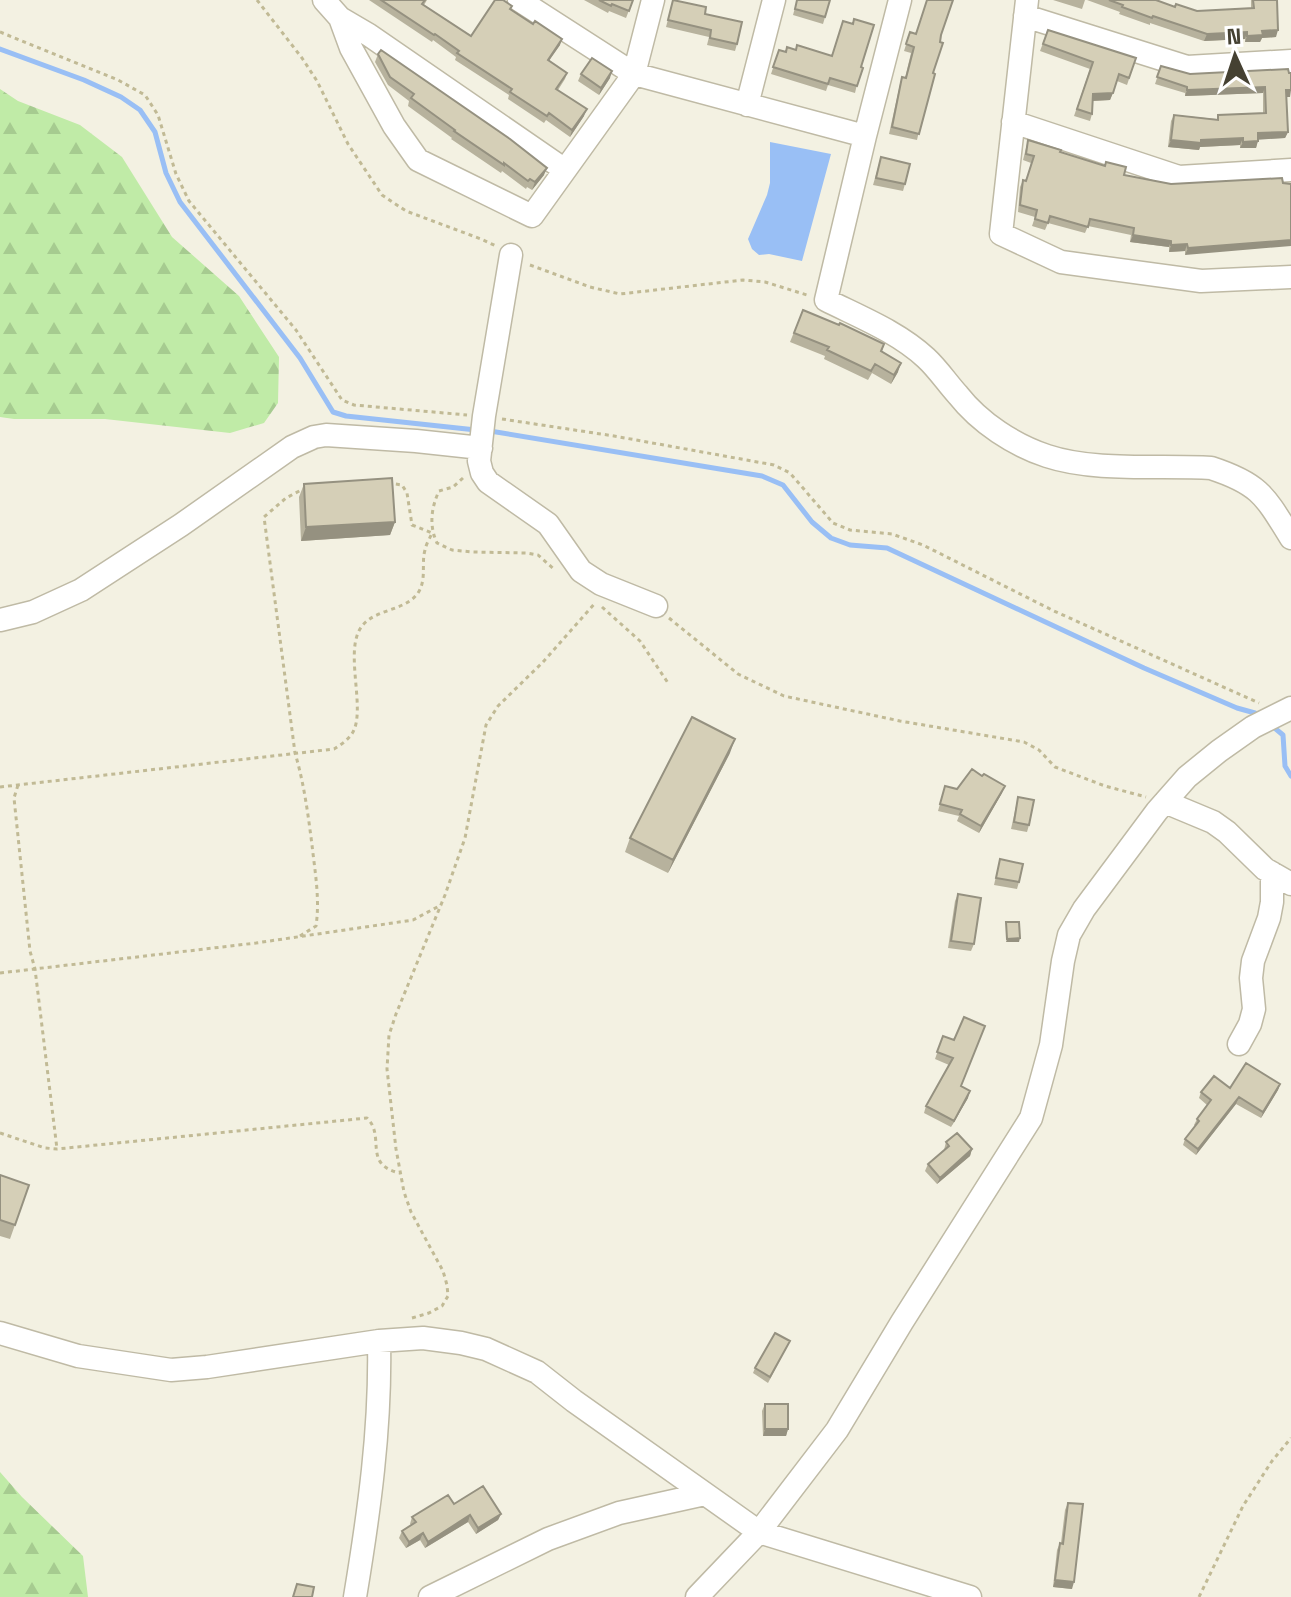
<svg xmlns="http://www.w3.org/2000/svg" width="1291" height="1597" font-family="'Space Grotesk',sans-serif">
<style>
.forest{fill:url(#forest-firs)}
.water{fill:#99bff5}
.lines{fill:none;stroke-linecap:round;stroke-linejoin:round}
.stream{stroke:#99bff5;stroke-width:5}
.minor-casing{stroke:#bfbaa5;stroke-width:25}
.path{stroke:#c1ba95;stroke-width:3;stroke-dasharray:4 4;stroke-linecap:butt}
.minor{stroke:#fff;stroke-width:22}
.wall{fill:#b7b29d}
.shaded-wall{fill:#959180}
.building{fill:#d5cfb7;stroke:#959180;stroke-width:2}
</style>
<defs>
<pattern id="forest-firs" width="22" height="20" patternUnits="userSpaceOnUse" patternTransform="scale(2)"><rect width="22" height="20" fill="#c0eba7"/><path d="M5 1l3.5 6h-7zM16 11l3.5 6h-7z" fill="#a6cb90"/></pattern>
</defs>
<rect width="100%" height="100%" fill="#f3f1e2"/>
<path class="forest" d="M0,89L18,101L80,125L122,157L172,237L239,296L279,357L278,403L264,423L230,433L105,419H14L0,417Z
M0,1472L22,1497L83,1556L88,1597H0Z"/>
<path class="water" d="M770,142L831,154L802,261L769,254L759,255L752,249L748,239L767,195L770,183Z"/>
<g class="lines">
<path class="stream" d="M0,49L84,80L121,97L140,110L155,132L166,173L180,202L300,358L333,412L346,416L476,430
M490,431L762,476L783,485L812,522L831,538L850,545L887,548L1144,668L1237,708L1255,713L1260,717
M1271,725L1283,735L1285,766L1291,776"/>
<g class="minor-casing">
<path id="minor" d="M324,0L340,18L369,35L565,170
M519,0L634,74L865,136
M900,0L865,136L826,300C860,317 898,332 926,358C938,369 947,383 958,395C980,423 1014,445 1047,456C1095,472 1160,465 1211,468C1260,484 1265,496 1291,538
M1027,0L1001,234L1061,262L1201,281L1291,277
M1025,16L1187,67L1291,61
M340,18L351,48L394,126L418,160L532,216L634,74L653,0
M747,105L774,0
M1013,122L1179,177L1291,170
M511,255L484,416L479,461L482,473L488,482L548,524L581,571L601,584L656,606
M0,620L33,612L81,590L181,525L292,447L314,437L326,435L416,441L481,448
M1165,802L1213,822L1227,832L1265,869L1291,884
M1239,1044L1250,1024L1254,1009L1251,978L1253,961L1269,918L1272,902V873
M0,1333L78,1356L171,1370L207,1367L379,1341L423,1338L461,1343L486,1349L537,1372L574,1401L759,1532L970,1597
M355,1597C369,1513 381,1427 379,1341
M430,1597L548,1539L619,1513L705,1494
M697,1597L759,1532L837,1430L902,1322L1031,1118L1051,1045L1063,961L1069,935L1084,909L1157,811L1187,777L1219,751L1253,727L1291,708"/>
</g>
<path class="path" d="M257,0L302,58L317,81L348,144L382,195L406,211L481,239L496,246
M0,32L118,80L145,95L158,115L176,174L189,201L296,330L342,400L354,405L467,415
M530,265L590,287L620,294L743,280L765,282L807,295
M502,419L614,436L774,465L790,473L833,523L850,530L892,534L923,545L1054,611L1259,703
M463,478L453,487L439,491C431,508 429,526 437,543L452,550L472,552L527,553L538,555L555,570
M602,607L640,641L668,683
M669,618L738,674L784,696L900,721L1024,742L1039,750L1055,767L1105,786L1146,797
M18,785L14,798L30,951L35,969L57,1149
M0,787L334,749C341,745 349,739 353,732C365,710 347,659 358,633C368,608 404,613 418,593C427,579 421,564 425,550C426,544 430,538 432,533L412,525L407,493L402,485L389,483
M300,936L316,926C320,899 315,872 312,845C308,814 304,783 295,753L264,517L286,498L303,489
M0,973L256,943L413,920L441,905
M0,1133L45,1148L57,1149L367,1118C386,1136 362,1165 400,1173
M412,1318L429,1313L442,1306L448,1296L447,1285L443,1271L411,1212L404,1192L396,1149L387,1069L389,1035L396,1014L445,895L465,838L486,725L498,706L543,662L596,602
M1199,1597L1243,1506L1272,1461L1291,1438"/>
<use href="#minor" class="minor"/>
</g>
<path class="wall" d="M369,0H427L424,5L471,36L512,6L510,9L560,45L549,61L567,73L565,79L558,90L584,116L570,137L546,120L544,123L508,99L509,95L455,60L456,57L433,40L432,42Z
M584,0H633L626,18L609,11L608,13Z
M673,0L737,44L735,51L707,45L709,37L666,27Z
M797,0H830L823,24L793,15Z
M1053,0H1085L1082,9Z
M1087,0H1156L1175,7L1197,11L1251,9V0H1277L1276,37L1262,38L1260,42H1245V39L1204,41L1150,23V25L1119,14L1120,12Z
M1048,30L1136,58L1127,85L1117,81L1110,100L1093,101L1092,114L1090,121L1074,116L1090,69L1040,51Z
M910,32L916,34L941,35L917,140L889,134L900,84L902,77L905,78L911,53L904,51Z
M779,50L861,67L855,93L828,85L826,91L771,74Z
M378,54L544,175L532,190L527,187L526,189L502,171L501,173L451,139L452,138L408,106L409,101L388,85L375,62Z
M1161,66L1190,74L1288,69L1290,97H1286L1288,132L1285,138L1258,139L1256,148H1240V145L1200,147L1199,150L1168,147L1171,121L1174,115L1217,119L1218,115L1263,114V93L1185,96V93L1155,84Z
M581,74L610,78L599,95L578,81Z
M1028,140L1124,175L1171,184L1282,178L1185,255V251L1169,252V247L1130,242L1131,235L1088,226L1085,233L1048,223L1045,230L1032,226L1035,217L1018,212L1020,187L1023,180L1026,181L1031,163L1023,160Z
M881,157L905,184L903,191L873,185Z
M803,310L884,344L882,352L898,372L891,384L872,373L868,380L824,359L825,356L790,342Z
M304,484L395,522L390,535L301,541L299,497Z
M730,753L668,873L625,852L630,838Z
M945,786L957,789L1002,793L979,833L957,821L959,816L938,811Z
M1018,797L1029,825L1027,832L1011,829Z
M1000,859L1019,882L1017,889L994,885Z
M958,894L974,944L971,951L948,948L955,901Z
M943,1036L954,1040L961,1086L968,1098L951,1127L924,1113L926,1106L949,1065L935,1059Z
M1280,1084L1278,1090L1261,1118L1236,1104L1196,1155L1183,1145L1185,1139L1195,1126L1194,1125L1197,1119L1207,1105L1199,1098L1201,1092Z
M946,1142L972,1149L970,1156L937,1184L925,1171L928,1164L944,1150Z
M0,1175L29,1185L10,1239L0,1236Z
M790,1341L768,1383L753,1373L755,1368Z
M765,1404L788,1429L786,1436H763L762,1411Z
M1068,1503L1072,1589L1053,1587L1057,1550L1060,1543H1061L1065,1510Z
M454,1504L501,1514L498,1520L476,1534L468,1522L425,1548L420,1540L406,1548L399,1538L402,1531L411,1525L410,1524L412,1517Z"/>
<path class="shaded-wall" d="M1278,30L1276,37L1262,38L1260,42H1245L1247,36L1262,31Z
M1247,32L1245,39L1204,41L1207,34Z
M562,39L560,45L545,66L548,60Z
M612,71L610,78L599,95L601,88Z
M1265,87L1263,93L1185,96L1187,90Z
M1286,90H1291L1290,97H1284Z
M1113,93L1110,100L1090,101L1093,94Z
M587,109L584,116L570,137L572,130Z
M1288,132L1285,138L1255,140L1258,133Z
M1243,138L1240,145L1200,147L1199,150L1168,147L1171,140Z
M1258,141L1256,148H1240L1243,142Z
M547,168L544,175L532,190L535,182Z
M1133,235L1171,241L1169,247L1130,242Z
M1291,240V246L1185,255L1188,248Z
M1187,244L1185,251L1169,252L1171,245Z
M901,363L898,372L891,384L894,375Z
M395,522L390,535L301,541L306,527Z
M735,739L730,753L668,873L673,860Z
M1005,786L1002,793L979,833L981,826Z
M1020,938L1019,942H1006L1007,939Z
M1280,1084L1278,1090L1261,1118L1263,1112Z
M970,1091L968,1098L951,1127L954,1121Z
M1239,1097L1236,1104L1196,1155L1198,1149Z
M972,1149L970,1156L937,1184L940,1178Z
M765,1429H788L786,1436H763Z
M501,1514L498,1520L476,1534L478,1528Z
M470,1515L468,1522L425,1548L428,1542Z
M423,1533L420,1540L406,1548L409,1542Z
M1055,1580L1074,1582L1072,1589L1053,1587Z"/>
<path class="building" d="M381,0H425L422,4L471,36L495,0H503L512,6L510,9L533,24L535,21L562,39L548,60L567,73L556,89L587,109L572,130L549,113L547,116L510,92L512,89L457,53L459,51L435,34L434,35Z
M599,0H633L629,11L612,4L611,6Z
M673,0L706,7L705,14L742,22L737,44L710,38L711,30L668,20Z
M797,0H830L825,17L795,9Z
M927,0H953L941,35L940,42L943,43L933,73L935,74L919,134L892,127L902,77L906,78L914,47L906,44L910,32L916,34Z
M1109,0H1156L1175,7L1176,4L1197,11L1254,8L1253,0H1277L1278,30L1262,31L1263,35L1247,36V32L1207,34L1153,16L1152,18L1122,7L1123,5Z
M854,19L874,25L861,67L863,68L857,86L830,78L828,84L773,67L779,50L786,52L787,47L796,50L797,45L832,56L843,21L853,24Z
M1048,30L1136,58L1129,78L1119,74L1113,93L1093,94L1092,114L1077,109L1093,62L1043,44Z
M381,50L510,139L547,168L535,182L530,179L528,181L504,163V165L454,131L455,130L411,98L414,94L390,77L378,54Z
M592,58L612,71L601,88L581,74Z
M1161,66L1190,74L1288,69L1289,73H1291V90H1286L1288,132L1258,133V141L1243,142V138L1201,140V143L1171,140L1174,115L1218,120V115L1266,113L1265,87L1187,90V87L1157,77Z
M1028,140L1061,150L1060,152L1105,166L1106,162L1126,167L1124,175L1171,184L1282,178L1283,183L1291,184V240L1188,248L1187,244L1171,245V241L1133,235L1134,228L1090,219L1088,227L1050,216L1048,223L1035,219L1037,210L1020,205L1023,180L1026,181L1034,156L1026,154Z
M881,157L910,164L905,184L876,178Z
M803,310L839,325L840,323L884,344L881,351L901,363L894,375L875,364L871,371L827,350L829,347L794,333Z
M392,478L395,522L306,527L304,484Z
M692,717L735,739L673,860L630,838Z
M972,769L982,776L984,774L1005,786L981,826L960,814L962,810L940,804L945,786L957,789Z
M1018,797L1034,800L1029,825L1014,822Z
M1000,859L1023,864L1019,882L996,878Z
M958,894L981,898L974,944L951,941Z
M1006,922H1019L1020,938L1007,939Z
M964,1017L985,1026L961,1086L970,1091L954,1121L926,1106L953,1058L937,1052L943,1036L954,1040Z
M1246,1063L1280,1084L1263,1112L1239,1097L1198,1149L1185,1139L1199,1121L1197,1119L1211,1100L1201,1092L1214,1076L1230,1088Z
M957,1133L972,1149L940,1178L928,1164L949,1146L946,1142Z
M0,1175L29,1185L15,1225L0,1220Z
M775,1333L790,1341L770,1377L755,1368Z
M765,1404H788V1429H765Z
M483,1486L501,1514L478,1528L470,1515L428,1542L423,1533L409,1542L402,1531L416,1522L412,1517L448,1495L454,1504Z
M1068,1503L1083,1504L1074,1582L1055,1580L1060,1543L1063,1544Z
M297,1584L314,1587L312,1597H293Z"/>
<g transform="translate(1235 56) rotate(357)" stroke="#ffffff" stroke-width="6" paint-order="stroke">
<path d="M0-6L14 30L0 20L-14 30Z" fill="#454132"/>
<text y="-12" font-size="22" font-weight="bold" text-anchor="middle" fill="#454132">N</text>
</g>
</svg>
